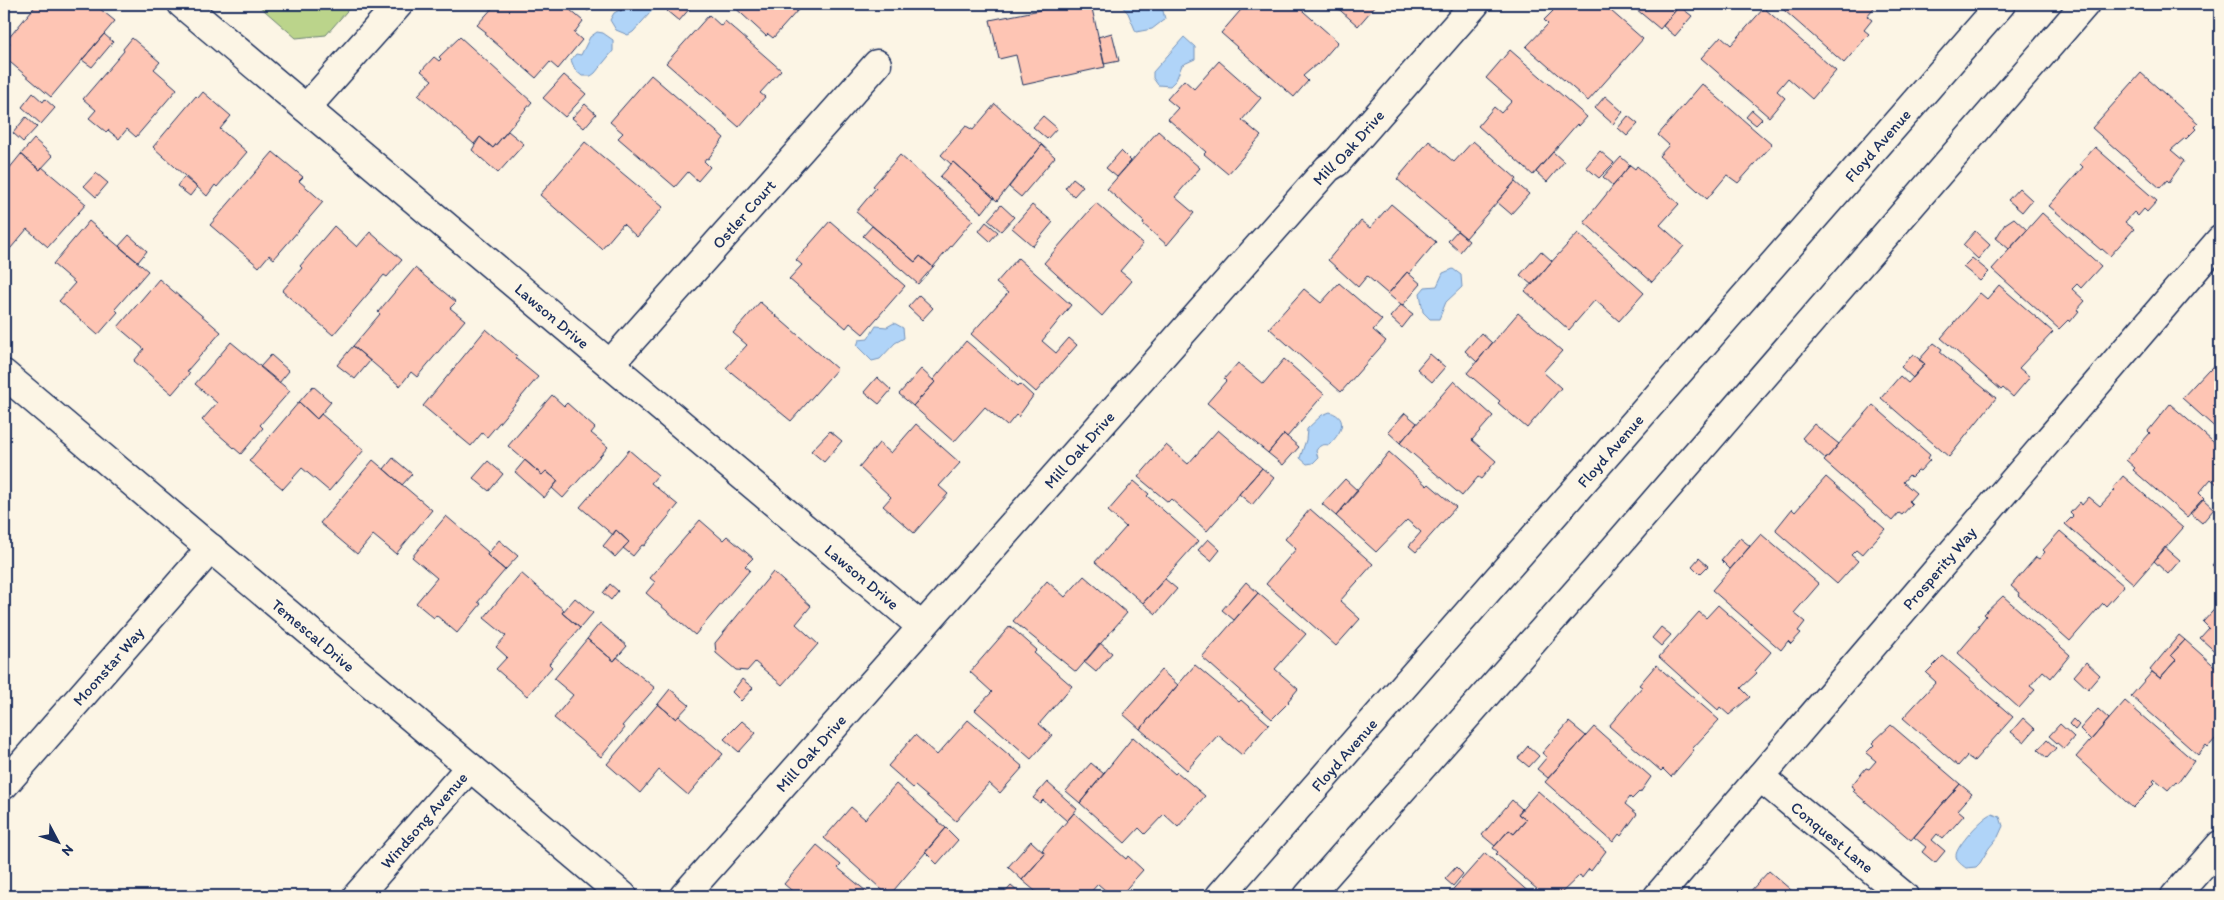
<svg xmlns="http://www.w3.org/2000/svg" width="2224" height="900" font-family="Itim,sans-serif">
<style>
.green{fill:#bbd48b;stroke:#6b8274}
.water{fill:#b0d4f8;stroke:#7492ba}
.building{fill:#fec5b4;stroke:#1b2f5e}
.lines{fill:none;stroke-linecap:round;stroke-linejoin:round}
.minor-casing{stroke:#1b2f5e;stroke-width:31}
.minor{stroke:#fcf5e5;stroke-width:28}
.labels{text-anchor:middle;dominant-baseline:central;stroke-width:4;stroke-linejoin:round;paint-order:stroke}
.street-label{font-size:16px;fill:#1b2f5e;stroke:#fcf5e5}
</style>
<rect width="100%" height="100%" fill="#fcf5e5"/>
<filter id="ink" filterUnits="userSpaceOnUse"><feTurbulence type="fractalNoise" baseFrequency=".02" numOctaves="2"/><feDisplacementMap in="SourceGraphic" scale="10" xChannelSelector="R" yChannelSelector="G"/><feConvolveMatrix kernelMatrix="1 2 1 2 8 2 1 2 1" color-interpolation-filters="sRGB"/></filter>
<g filter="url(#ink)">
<path class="green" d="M257,4H353L326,35L296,38Z"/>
<path class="water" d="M630,4H658L633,32L628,35L616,30L610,20L614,13Z
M1120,4H1157L1163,11L1165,19L1152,29L1136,32L1128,13Z
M597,32L603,33L613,40V51L595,73L591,76H582L575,70L571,60L576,54L581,55L590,37Z
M1184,37L1195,47V59L1182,65L1176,80L1170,86L1158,85L1153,78V72Z
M1453,269L1461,275L1462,287L1446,302L1439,319H1430L1423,312L1420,293L1425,287L1437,286L1443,273Z
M894,323L903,328L904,338L895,343L880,359L872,361L857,346L859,340L868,339L876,326L887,327Z
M1330,412C1351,419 1339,435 1329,445C1323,444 1319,445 1316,451L1318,458L1313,463L1307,464L1300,458L1306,440L1307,429L1322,415Z
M1992,814L2000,817L2003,826L1998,837L1989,848L1980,863L1976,867L1966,868C1962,865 1957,862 1956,856C1955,847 1984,816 1992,814Z"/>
<path class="building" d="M37,4H94L115,21L51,97L4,57V51L10,43L7,40Z
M496,4H563L583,21L574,33L582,40L558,69L550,62L536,78L485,34L486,32L477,25Z
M580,4H594L588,11Z
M612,4H627L621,11Z
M673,4H687L691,7L679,21L667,11Z
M731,4H797L794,6L798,10L773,38L768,34L766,36Z
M1070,4H1091L1105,67L1023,85L1016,55L999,59L990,20Z
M1246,4H1295L1338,42L1318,65L1317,64L1303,76L1308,81L1294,97L1221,33Z
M1333,4H1377L1358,26Z
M1550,4H1603L1643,39L1588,101L1526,47L1548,24L1544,20L1553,11L1548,6Z
M1630,4H1681L1660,29Z
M1777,4H1877L1867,16L1872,20L1864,30L1869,34L1844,63Z
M1679,6L1692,16L1675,36L1663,26Z
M1764,8L1836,71L1812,99L1788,78L1777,91L1785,98L1769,117L1701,58L1721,36L1731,45Z
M709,15L721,26L725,21L781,70L760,93L765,97L739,127L666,63Z
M1112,33L1119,61L1104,64L1098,37Z
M104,34L113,42L92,67L82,60Z
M460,37L532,102L493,148L480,137L474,144L418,95L432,80L421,71L434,57L439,61L441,59L439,57Z
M132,38L160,62L154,69L177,89L136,137L127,129L119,139L108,130L106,132L89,118L96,110L83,99L124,51L123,49Z
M1510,50L1587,117L1579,126L1577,124L1533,175L1478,126L1494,107L1501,113L1512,101L1486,78Z
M1219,61L1261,98L1242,120L1261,136L1228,174L1204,154L1206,152L1168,119L1178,108L1167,99L1184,80L1194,89Z
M2141,73L2198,123L2194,127L2196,129L2186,139L2185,138L2171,150L2184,161L2169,182L2167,180L2160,188L2092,128Z
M564,75L586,94L565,117L543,98Z
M651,75L724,138L708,159L706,158L704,161L710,167L698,181L688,172L675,187L618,138L623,133L610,122Z
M1702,84L1772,145L1738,183L1727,175L1707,199L1659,156L1669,145L1658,135Z
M203,92L231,116L220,129L247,152L217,187L215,185L207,196L153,147L196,96L198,98Z
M33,93L43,102L45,99L55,108L41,124L22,107Z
M1605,96L1623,112L1613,124L1595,108Z
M585,104L596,114L584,128L572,118Z
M995,104L1042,145L997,201L953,162L951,164L941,155L966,126L973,130Z
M1752,110L1762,119L1756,125L1746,117Z
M1043,116L1057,128L1047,139L1033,127Z
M1628,116L1638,124L1627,136L1618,128Z
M26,117L37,127L23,142L13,133Z
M508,131L524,144L498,173L472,150L480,137L493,148Z
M1158,131L1200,168L1175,197L1194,213L1167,245L1143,224L1144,222L1107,189Z
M34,139L53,156L40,170L21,154Z
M1429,141L1454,162L1473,141L1517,179L1466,238L1397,179Z
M585,142L663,207L637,237L623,224L602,249L540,195Z
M1042,145L1055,157L1021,197L1009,187Z
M2095,147L2157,201L2147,212L2144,209L2138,216L2134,212L2125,222L2134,229L2110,256L2102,249L2101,250L2049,206L2083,167L2080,164Z
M1121,151L1131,161L1117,177L1106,168Z
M1600,151L1614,163L1599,178L1586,167Z
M273,152L303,177L299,181L323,202L274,259L269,255L259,267L210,225Z
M1553,152L1564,162L1547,182L1536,172Z
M21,154L40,170L42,167L86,204L48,247L27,229L5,255L4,175Z
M900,155L973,220L933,267L920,256L915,262L856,212L876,188L873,186Z
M1621,157L1630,165L1613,186L1603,177Z
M953,162L994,198L982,213L940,177Z
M1630,165L1635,169L1637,166L1679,204L1660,225L1684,246L1652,282L1584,222Z
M96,173L108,183L96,197L84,186Z
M184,177L197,187L190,196L177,186Z
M1073,178L1083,186L1074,196L1065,188Z
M1515,182L1529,194L1511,214L1497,202Z
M2019,188L2032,200L2022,212L2008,200Z
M1096,203L1143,244L1120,271L1132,281L1102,316L1044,263Z
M1391,204L1436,242L1409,274L1407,272L1388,294L1367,276L1358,287L1328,260L1361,221L1370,228Z
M1001,205L1014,217L1001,231L988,220Z
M1032,205L1053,222L1033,246L1012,228Z
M2042,213L2101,266L2081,288L2077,284L2072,289L2085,301L2077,310L2079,311L2070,322L2068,320L2059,329L1992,269Z
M2014,218L2027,230L2009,249L1996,238L2005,224Z
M89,221L148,271L115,309L118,312L98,335L59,301L75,283L53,264Z
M830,221L905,286L863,334L850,323L846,328L789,279L802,265L796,260Z
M986,222L998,232L990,241L979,231Z
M334,226L357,247L370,232L402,260L387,277L384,275L333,335L282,291L302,268L300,266Z
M872,226L915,262L920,256L933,267L918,284L863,236Z
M1457,231L1469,241L1460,252L1448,241Z
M1975,231L1990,245L1978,259L1963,245Z
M1578,233L1644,293L1619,321L1595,300L1569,330L1525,291Z
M129,235L147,251L138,262L119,246Z
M1541,251L1552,261L1532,285L1520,275Z
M1018,258L1071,305L1042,341L1056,353L1069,338L1077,345L1036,392L971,334L1008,293L996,283Z
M1972,258L1989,272L1980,281L1963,267Z
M415,268L456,302L450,308L465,320L417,377L411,372L400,386L353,346L380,314L378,312Z
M1407,272L1421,284L1402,306L1388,294Z
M159,279L221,332L187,371L190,373L172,394L134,361L144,349L118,327Z
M1339,283L1382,320L1373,330L1386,341L1341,392L1269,328L1304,289L1321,303Z
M1999,285L2053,332L2019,368L2030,377L2013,397L2003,388L2001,390L1941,338L1980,293L1987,299Z
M919,295L933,308L922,320L908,307Z
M760,302L837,369L791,421L726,368L747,345L733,333Z
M1401,305L1413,314L1402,328L1390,317Z
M1518,313L1562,351L1543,372L1561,388L1527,428L1498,403L1500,401L1467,373Z
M486,329L517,356L515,358L538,377L487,437L482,433L471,446L423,406Z
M1481,333L1492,343L1477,362L1465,351Z
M966,341L1018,386L1020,384L1033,396L1018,417L1016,415L1007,426L985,407L954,442L913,406L935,382L933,380Z
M231,342L290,391L260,425L263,428L241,454L202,420L217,403L195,384Z
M1934,343L1942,349L1940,352L1996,398L1949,457L1881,398L1900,376L1908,383L1925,364L1919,360Z
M353,346L370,361L355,379L337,365Z
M1430,354L1445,367L1432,382L1417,369Z
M1913,354L1925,364L1913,378L1901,367Z
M271,355L289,371L279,383L260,367Z
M2220,357V432L2182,398L2208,370L2209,371L2216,364L2215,363Z
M1284,359L1324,394L1287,437L1284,434L1268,453L1207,403L1226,381L1224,379L1238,363L1263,384Z
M921,369L935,382L913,406L899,394Z
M877,377L891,390L879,404L864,392Z
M1454,381L1493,416L1472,440L1496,461L1481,479L1478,477L1462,496L1400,443Z
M313,386L331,402L317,419L299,402Z
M552,395L564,406L567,403L595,428L591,433L608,447L563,498L552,488L558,481L546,471L542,475L508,446Z
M299,402L317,419L321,414L364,450L329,491L302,468L283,489L249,461Z
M2170,404L2220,448V484L2219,486L2211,479L2199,493L2204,498L2187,517L2133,470L2135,468L2126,460L2150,433L2148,431Z
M1873,405L1930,455L1928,458L1930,460L1920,471L1918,470L1911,477L1909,475L1903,482L1916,493L1909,501L1912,504L1902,515L1899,513L1892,521L1824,461Z
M1405,413L1417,423L1400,443L1388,432Z
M916,424L960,463L939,486L948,494L914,533L883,506L891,497L859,467L879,443L891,453Z
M1814,424L1839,444L1826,459L1802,438Z
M1218,430L1262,468L1207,531L1171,499L1168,502L1138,477L1166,445L1188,464Z
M830,431L842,441L824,462L811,451Z
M1284,434L1299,447L1283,465L1268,453Z
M629,450L658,475L651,483L678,505L644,546L642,545L633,556L623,548L629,542L616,530L613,535L580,507Z
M1389,452L1427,486L1429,484L1456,507L1416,552L1409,546L1421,532L1407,520L1376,552L1336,516Z
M393,458L412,474L402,485L384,469Z
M373,460L432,510L396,554L373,535L357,554L320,523Z
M525,460L542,475L546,471L558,481L544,498L515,472Z
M488,461L503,474L489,491L473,478Z
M1262,468L1274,478L1252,505L1239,494Z
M2123,476L2183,528L2134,584L2065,524L2073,516L2070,513L2080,502L2082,505L2089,497L2100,506L2115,490L2113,488Z
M1826,477L1885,529L1862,555L1856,550L1851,555L1858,561L1837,584L1777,532L1776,529L1792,509L1795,512Z
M1345,479L1358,491L1336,516L1322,504Z
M1134,481L1149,494L1147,496L1198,541L1143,603L1095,562L1126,527L1108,511Z
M2203,499L2214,509L2202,523L2190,513Z
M1310,509L1373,564L1340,601L1360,619L1336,646L1266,584L1296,549L1285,539Z
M446,516L488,552L487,555L505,570L478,602L481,604L457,633L436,615L434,618L416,603L437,578L412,557Z
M700,520L723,540L727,536L753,558L745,566L750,570L695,635L646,593L655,582L650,578Z
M616,530L629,542L615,557L603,546Z
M2060,531L2124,586L2106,606L2103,603L2070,641L2018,595L2019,593L2011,586L2036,557L2039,559L2045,552L2043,550Z
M1761,534L1819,584L1794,613L1805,622L1798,631L1801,633L1791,644L1788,641L1781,650L1712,590Z
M1740,538L1750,546L1730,569L1721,560Z
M1208,539L1220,550L1211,561L1198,550Z
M499,540L518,556L505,570L487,555Z
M2165,547L2180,560L2168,574L2154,561Z
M2220,556V573L2212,565Z
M1699,558L1708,566L1700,574L1692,566Z
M773,572L811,606L796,624L818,644L782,685L755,662L747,671L736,670L716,653L715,643Z
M521,573L564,610L562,613L580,628L549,664L552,667L527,696L496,669L507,657L496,647L506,636L484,618Z
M1084,576L1127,613L1076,672L1013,621L1047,581L1065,597Z
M1165,579L1177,589L1156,614L1143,603Z
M1246,582L1258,593L1234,620L1222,610Z
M610,584L618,591L611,600L603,593Z
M1258,593L1306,634L1275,669L1298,689L1288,701L1289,702L1272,719L1202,657Z
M2003,596L2070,655L2051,678L2043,671L2030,686L2035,690L2019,708L1958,653L1980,627L1978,626L1986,616L1984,614Z
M575,598L593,613L580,628L562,613Z
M2220,603V656L2200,638L2209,628L2203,622Z
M1718,605L1771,652L1755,671L1757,673L1741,688L1750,697L1729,715L1720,707L1718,710L1659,657L1699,612L1706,618Z
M600,623L627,646L614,661L587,639Z
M1010,626L1037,650L1034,653L1072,686L1039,724L1052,735L1031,759L975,710L992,692L970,672Z
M1661,627L1671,635L1661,646L1652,638Z
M2179,635L2185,640L2171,655L2176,660L2160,678L2150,670Z
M587,639L614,661L617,657L655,688L622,726L625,728L601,757L554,718L573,695L554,679Z
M2185,640L2220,671V730L2216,735L2218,736L2208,747L2206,745L2198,755L2131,696L2152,672L2160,678L2176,660L2171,655Z
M1100,643L1112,653L1096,672L1084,662Z
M1943,656L2013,717L1974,761L1967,756L1958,766L1903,718L1936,682L1926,673Z
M2086,662L2100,675L2088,689L2074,676Z
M1195,665L1239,702L1241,700L1269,724L1242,755L1218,735L1187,770L1140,729Z
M1656,665L1719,720L1692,749L1694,750L1671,777L1663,769L1661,771L1609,726L1642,687L1639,685Z
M1161,670L1178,685L1140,729L1123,714Z
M742,679L753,688L741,701L732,692Z
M670,689L689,705L676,719L658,704Z
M2125,701L2194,761L2178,783L2176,781L2168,790L2155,779L2153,781L2155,783L2146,792L2147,794L2133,808L2076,757Z
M658,704L676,719L679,716L723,754L688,795L659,770L640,793L607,764Z
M2098,709L2109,719L2091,740L2080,729Z
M2023,718L2035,729L2024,742L2011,732Z
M2073,719L2079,725L2075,730L2069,724Z
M968,720L1023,767L1000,793L989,783L956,821L915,786L913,788L888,766L915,735L937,755Z
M742,721L756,733L739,752L724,739Z
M1569,722L1586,736L1548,778L1537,769L1547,757L1542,753Z
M2060,724L2074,737L2064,749L2049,736Z
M1891,725L1960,784L1911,840L1853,791L1855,789L1851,786L1866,768L1869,769L1876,761L1866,753L1874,745L1872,743Z
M1594,727L1651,777L1640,793L1639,792L1632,799L1630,797L1625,804L1637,814L1621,836L1619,834L1613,842L1545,782Z
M1133,737L1175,774L1177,772L1205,796L1178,827L1164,814L1145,834L1139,828L1125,843L1080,803Z
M2047,740L2056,748L2047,758L2038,750Z
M1528,746L1539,756L1529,767L1518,758Z
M1091,763L1104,774L1080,803L1066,791Z
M1047,782L1077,809L1067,821L1043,800L1040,803L1033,798Z
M896,784L946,828L889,896L824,838L851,807L865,819Z
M1960,784L1972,794L1958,810L1964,815L1943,839L1937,834L1932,840L1945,851L1935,863L1922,852L1926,847L1914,837Z
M1538,791L1606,851L1591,871L1589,869L1582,878L1580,875L1558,896H1550L1547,893L1545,896L1496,854L1498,852L1493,848L1509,830L1514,834L1526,820L1518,814Z
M1512,800L1522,809L1518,814L1526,820L1514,834L1509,830L1495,846L1482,835Z
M1074,813L1126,859L1128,856L1143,870L1120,896H1112L1098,884L1087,896H1041L1022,880L1045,854L1042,850Z
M946,828L958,840L937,864L925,852Z
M1031,841L1045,854L1022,880L1008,867Z
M817,845L841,865L838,868L872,896H798L784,884Z
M1485,853L1533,896H1447Z
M1456,867L1463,874L1453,886L1445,879Z
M1769,871L1798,896H1746Z
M1011,886L1023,896H1002Z"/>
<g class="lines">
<g class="minor-casing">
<g id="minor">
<path id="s1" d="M182,4L922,627"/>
<path d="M306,108L399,4"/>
<path id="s2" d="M610,364L877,64"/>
<path id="s3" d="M4,374L623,896"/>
<path id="s4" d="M1760,777L1904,896"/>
<path id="s5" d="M4,785L211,548"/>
<path id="s6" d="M357,896L470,767"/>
<path id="s7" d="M684,896L1328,168L1336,163L1475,4"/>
<path id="s8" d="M1220,896L2001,4"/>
<path d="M1308,896L1596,570L2085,4"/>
<path id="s9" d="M1658,896L2220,240"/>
<path d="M2175,896L2220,845"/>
</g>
</g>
<use href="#minor" class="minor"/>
</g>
</g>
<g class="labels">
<g class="street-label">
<text stroke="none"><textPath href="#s8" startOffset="998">Floyd Avenue</textPath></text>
<text stroke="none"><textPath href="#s7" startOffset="1001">Mill Oak Drive</textPath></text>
<text stroke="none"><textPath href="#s2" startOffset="201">Ostler Court</textPath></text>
<text stroke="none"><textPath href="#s1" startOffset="484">Lawson Drive</textPath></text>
<text stroke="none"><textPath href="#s7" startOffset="596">Mill Oak Drive</textPath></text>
<text stroke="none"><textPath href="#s8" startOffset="592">Floyd Avenue</textPath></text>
<text stroke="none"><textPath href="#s9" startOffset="432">Prosperity Way</textPath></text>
<text stroke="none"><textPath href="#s1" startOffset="889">Lawson Drive</textPath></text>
<text stroke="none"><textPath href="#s3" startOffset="405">Temescal Drive</textPath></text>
<text stroke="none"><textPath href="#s5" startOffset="158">Moonstar Way</textPath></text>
<text stroke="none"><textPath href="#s7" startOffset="191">Mill Oak Drive</textPath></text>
<text stroke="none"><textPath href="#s8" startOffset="188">Floyd Avenue</textPath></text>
<text stroke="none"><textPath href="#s6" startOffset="101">Windsong Avenue</textPath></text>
<text stroke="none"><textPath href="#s4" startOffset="94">Conquest Lane</textPath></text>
</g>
</g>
<rect width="2224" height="900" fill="none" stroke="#fcf5e5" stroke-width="20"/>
<rect x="10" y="10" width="2204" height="880" fill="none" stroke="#1b2f5e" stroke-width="2" filter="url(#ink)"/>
<g transform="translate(58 842) rotate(131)" stroke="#fcf5e5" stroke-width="4" paint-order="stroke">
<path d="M0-4L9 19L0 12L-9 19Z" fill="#1b2f5e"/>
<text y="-8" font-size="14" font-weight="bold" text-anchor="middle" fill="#1b2f5e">N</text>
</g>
</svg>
